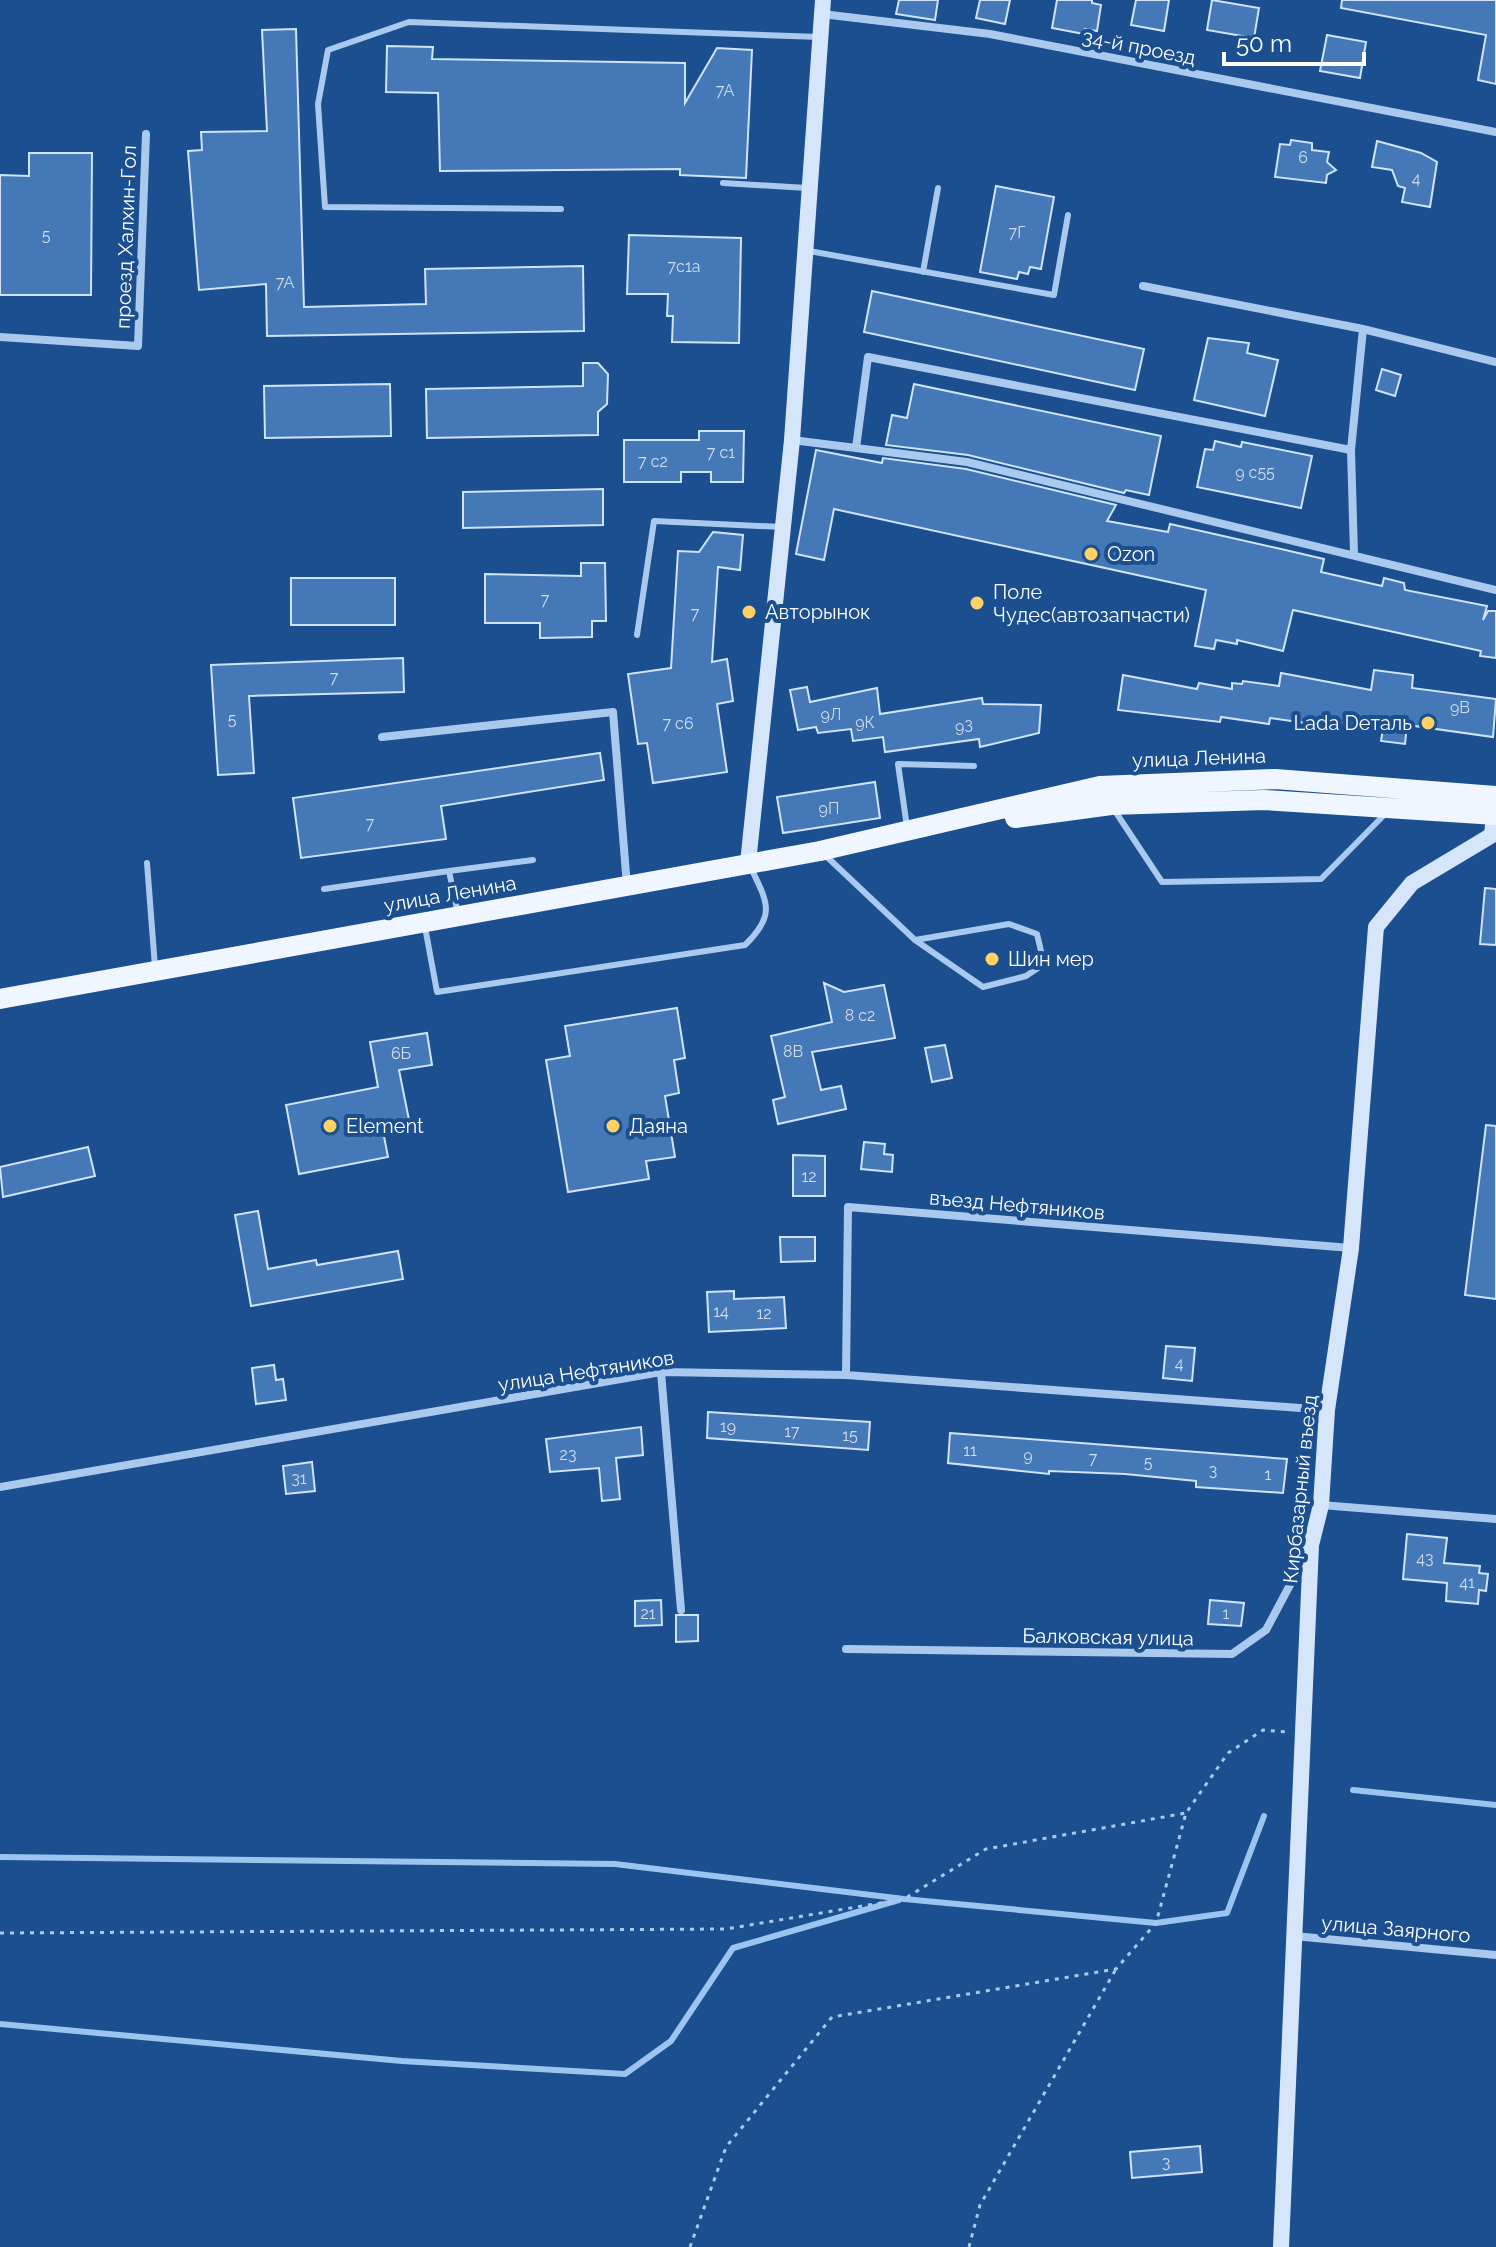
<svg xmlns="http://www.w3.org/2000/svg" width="1496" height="2247" font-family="Raleway,sans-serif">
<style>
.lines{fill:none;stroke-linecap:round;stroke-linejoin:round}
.stream{stroke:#9cc4f0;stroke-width:6}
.building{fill:#4478b7;stroke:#cfe3fa;stroke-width:2}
.path{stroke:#a9c9ee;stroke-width:3;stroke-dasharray:4 6;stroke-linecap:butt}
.lane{stroke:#a9c9ee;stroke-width:6}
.street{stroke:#a9c9ee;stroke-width:8}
.secondary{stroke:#d6e6fa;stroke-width:16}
.primary{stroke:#f0f6ff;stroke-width:20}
.poi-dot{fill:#ffd166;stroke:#1b4f8f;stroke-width:3}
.labels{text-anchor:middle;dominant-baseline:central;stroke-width:8;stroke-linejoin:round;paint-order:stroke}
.number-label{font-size:16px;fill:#d0dded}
.street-label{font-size:20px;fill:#fff;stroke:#1b4f8f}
.poi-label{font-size:20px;fill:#fff;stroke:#1b4f8f;text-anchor:start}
</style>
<rect width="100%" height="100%" fill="#1b4f8f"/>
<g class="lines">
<path class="stream" d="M1353,1790L1496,1805
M0,1857L615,1864L904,1899L1156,1923L1227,1913L1264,1816
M0,2024L402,2061L625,2074L671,2041L733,1948L899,1900"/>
</g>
<path class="building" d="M899,0H938L935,20L896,14Z
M980,0H1010L1005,24L976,18Z
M1057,0H1092V3L1101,5L1097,31L1085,29L1084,34L1052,28Z
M1136,0H1169L1164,31L1131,25Z
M1212,0L1259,8L1254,38L1207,30Z
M1342,0H1496V84L1478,80L1486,35L1341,8Z
M296,29L304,307L426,304L425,269L583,266L584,331L267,336L266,284L199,290L188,151L202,150L201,132L267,131L262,30Z
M1327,35L1366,42L1360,78L1320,71Z
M387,46L433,47L432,59L685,63V103L717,48L752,50L746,178L680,175V169L440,171L438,93L386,92Z
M1291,140L1312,143V150L1329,152L1327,162L1336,170L1327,175L1326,183L1275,177L1280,144L1290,145Z
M1377,141L1421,153L1437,162L1430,207L1402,202L1405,188L1398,186L1392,170L1372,167Z
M29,153H92L91,295H0V175L29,176Z
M996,186L1054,197L1041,269L1030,267L1028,274L1019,272L1017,279L980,272Z
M629,235L741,238L739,343L672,342L673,316H667L668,294H627Z
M872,291L1144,349L1135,390L864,332Z
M1208,338L1249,343L1247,353L1278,360L1265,416L1194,400Z
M583,363H598L608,374L607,404L598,412V435L427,438L426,389L583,386Z
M1382,369L1401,375L1395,396L1376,390Z
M390,384L391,436L265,438L264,386Z
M914,384L1161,436L1149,495L1126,490L1124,493L968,455L886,445L892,415L907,418Z
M699,431H744L743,482H711V472H681V482H624V440H699Z
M1215,441L1241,447L1242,442L1312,456L1301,508L1197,487L1205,449L1213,450Z
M816,450L882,463L883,458L966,469L1116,505L1107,521L1168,532L1170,524L1281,549L1324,559L1321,572L1382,586L1384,578L1404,583L1405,590L1487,606L1483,620L1488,611H1496V658L1480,656L1481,651L1293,610L1283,651L1237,640V644L1216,640L1214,649L1195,646L1206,590L834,509L824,560L796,554Z
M603,489V525L463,528V492Z
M713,532L743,535L740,570L718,567L712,662L727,659L733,701L717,704L727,772L653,783L647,743L638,744L628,674L671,668L678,551L699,552Z
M581,563H605L606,621H592V637L540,638V623H485V574L581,576Z
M291,578H395V625H291Z
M403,658L404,692L249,696L254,773L218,775L211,665Z
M1374,670L1413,675L1412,688L1496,699L1493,737L1407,725L1405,744L1381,741L1383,729L1313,719V724L1270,718L1269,724L1221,717L1220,722L1118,710L1123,675L1197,689L1199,683L1232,689V683L1242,684L1243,681L1279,686L1281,673L1371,690Z
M807,687L810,702L877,688L880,714L982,698L983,704L1041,705L1039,733L980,747L979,739L885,752L883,737L853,741L851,729L818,733L816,727L798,730L790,690Z
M600,753L604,780L441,806L446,839L301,858L293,798Z
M875,782L880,818L783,833L777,797Z
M1485,888L1496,889V945L1480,944Z
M824,983L844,992L884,985L895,1038L812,1052L821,1090L841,1086L846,1109L778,1124L773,1100L785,1097L771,1036L832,1022Z
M677,1008L685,1058L674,1060L679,1093L665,1096L675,1157L646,1161L649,1179L568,1192L546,1060L570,1056L565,1026Z
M427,1033L432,1065L399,1070L409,1120L382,1126L388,1157L299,1174L286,1105L378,1087L370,1042Z
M945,1045L952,1078L932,1082L925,1048Z
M1486,1125L1496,1126V1299L1465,1295Z
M864,1142L885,1144L884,1154L893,1155L892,1172L861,1169Z
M88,1147L95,1176L3,1197L0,1167Z
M793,1155L825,1156V1196H793Z
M258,1211L268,1269L316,1260L317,1265L398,1251L403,1279L251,1306L235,1215Z
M780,1237H815V1261L781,1262Z
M734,1291V1299L784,1297L786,1328L709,1332L707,1292Z
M1166,1346L1195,1348L1192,1381L1163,1378Z
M274,1365L276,1380L283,1379L286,1400L256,1404L252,1368Z
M708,1412L870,1422L868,1450L707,1438Z
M641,1427L643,1455L616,1458L620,1499L602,1501L599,1468L550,1472L546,1439Z
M950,1433L1287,1459L1283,1493L1196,1487V1481L1125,1474L1049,1471V1474L948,1463Z
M312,1462L315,1491L286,1494L283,1466Z
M1407,1534L1447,1538L1444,1563L1480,1566L1479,1573L1488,1574L1486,1591L1479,1590L1478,1604L1446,1601L1447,1583L1403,1579Z
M661,1600L662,1625L635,1626V1601Z
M1210,1600L1244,1603L1241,1626L1208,1624Z
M676,1615H698V1641L676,1642Z
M1200,2146L1202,2172L1132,2178L1130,2152Z"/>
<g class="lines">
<path class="path" d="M0,1933L726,1929L904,1899L986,1849L1186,1813
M690,2247L726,2147L832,2017L1116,1969L1156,1923L1186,1813L1228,1753L1263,1730L1287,1732
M969,2247L980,2205L1116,1969"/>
<path class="lane" d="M723,183L807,188
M561,209L325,207L318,104L328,50L409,22L820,37
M809,251L1054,295L1068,215
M923,272L938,188
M637,635L654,521L782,527
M1113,808L1162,882L1321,879L1387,812
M907,827L898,764L974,766
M826,856L915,940L983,987L1026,976L1044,964L1037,934L1009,924L915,940
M147,863L155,967
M324,889L449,871
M458,914L449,871L533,860
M425,927L437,992L745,945C777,914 767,902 750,866"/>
<path class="street" d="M822,14L990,34L1496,132
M1143,286L1363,329L1496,362
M0,337L138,346L146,134
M792,440L856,448L868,357L1351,450
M856,448L967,462L1496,590
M1354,554L1351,450L1363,329
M382,737L613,712L627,886
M661,1372L681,1610
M846,1375L848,1207L1351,1248
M0,1487L661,1372L846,1375L1327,1410
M1321,1505L1496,1519
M846,1649L1232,1654L1266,1630L1307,1553
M1294,1936L1496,1955"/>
<path class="secondary" d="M748,863L792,440L823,0
M1281,2247L1311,1545L1321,1505L1327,1410L1351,1248L1376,927L1412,883L1492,835L1495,805"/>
<path class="primary" d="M1015,818L1111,805L1264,800L1496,815
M0,999L820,851L1100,786L1275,779L1496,796"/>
</g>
<g class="poi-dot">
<circle cx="1091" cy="554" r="8"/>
<circle cx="977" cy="603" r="8"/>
<circle cx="749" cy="612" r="8"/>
<circle cx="1428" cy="723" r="8"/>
<circle cx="992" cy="959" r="8"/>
<circle cx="330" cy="1126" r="8"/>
<circle cx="613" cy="1126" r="8"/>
</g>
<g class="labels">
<g class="number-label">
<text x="725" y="90">7А</text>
<text x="1303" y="157">6</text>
<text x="1416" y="178">4</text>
<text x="1017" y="232">7Г</text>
<text x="46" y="235">5</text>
<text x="684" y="266">7с1а</text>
<text x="285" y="282">7А</text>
<text x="721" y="452">7 с1</text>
<text x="653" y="461">7 с2</text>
<text x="1255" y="472">9 с55</text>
<text x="545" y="599">7</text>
<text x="695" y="613">7</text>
<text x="334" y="677">7</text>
<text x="1460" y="707">9В</text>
<text x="831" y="714">9Л</text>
<text x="232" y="719">5</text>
<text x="865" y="722">9К</text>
<text x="678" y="723">7 с6</text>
<text x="964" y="726">9З</text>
<text x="829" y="808">9П</text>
<text x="370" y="823">7</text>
<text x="860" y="1015">8 с2</text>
<text x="793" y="1051">8В</text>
<text x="401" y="1053">6Б</text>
<text x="809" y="1176">12</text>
<text x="721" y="1311">14</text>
<text x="764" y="1313">12</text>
<text x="1179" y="1363">4</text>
<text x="728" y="1426">19</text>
<text x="792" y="1431">17</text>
<text x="850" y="1435">15</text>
<text x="970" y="1450">11</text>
<text x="568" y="1454">23</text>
<text x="1028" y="1455">9</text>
<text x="1093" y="1458">7</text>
<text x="1148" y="1462">5</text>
<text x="1213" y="1470">3</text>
<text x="1268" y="1474">1</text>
<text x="299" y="1478">31</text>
<text x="1425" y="1558">43</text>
<text x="1467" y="1582">41</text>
<text x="648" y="1613">21</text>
<text x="1226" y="1613">1</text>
<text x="1166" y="2162">3</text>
</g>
<g class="street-label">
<text transform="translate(1139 47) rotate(11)">34-й проезд</text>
<text transform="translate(126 237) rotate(-88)">проезд Халхин-Гол</text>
<text transform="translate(1199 758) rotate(-2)">улица Ленина</text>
<text transform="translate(450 894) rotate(-10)">улица Ленина</text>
<text transform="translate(1017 1205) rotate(5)">въезд Нефтяников</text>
<text transform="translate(586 1371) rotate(-9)">улица Нефтяников</text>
<text transform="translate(1300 1489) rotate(-84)">Кирбазарный въезд</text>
<text transform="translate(1108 1637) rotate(1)">Балковская улица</text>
<text transform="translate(1396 1929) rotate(5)">улица Заярного</text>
</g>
<g class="poi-label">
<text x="1107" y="554">Ozon</text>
<text x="993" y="592">Поле<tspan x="993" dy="23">Чудес(автозапчасти)</tspan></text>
<text x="765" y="612">Авторынок</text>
<text x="1412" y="723" text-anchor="end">Lada Dеталь</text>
<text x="1008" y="959">Шин мер</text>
<text x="346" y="1126">Element</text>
<text x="629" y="1126">Даяна</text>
</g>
</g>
<path d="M1224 52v12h140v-12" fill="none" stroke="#ffffff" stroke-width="4"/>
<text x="1236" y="52" font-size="24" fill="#ffffff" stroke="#1b4f8f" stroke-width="6" paint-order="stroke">50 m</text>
</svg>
